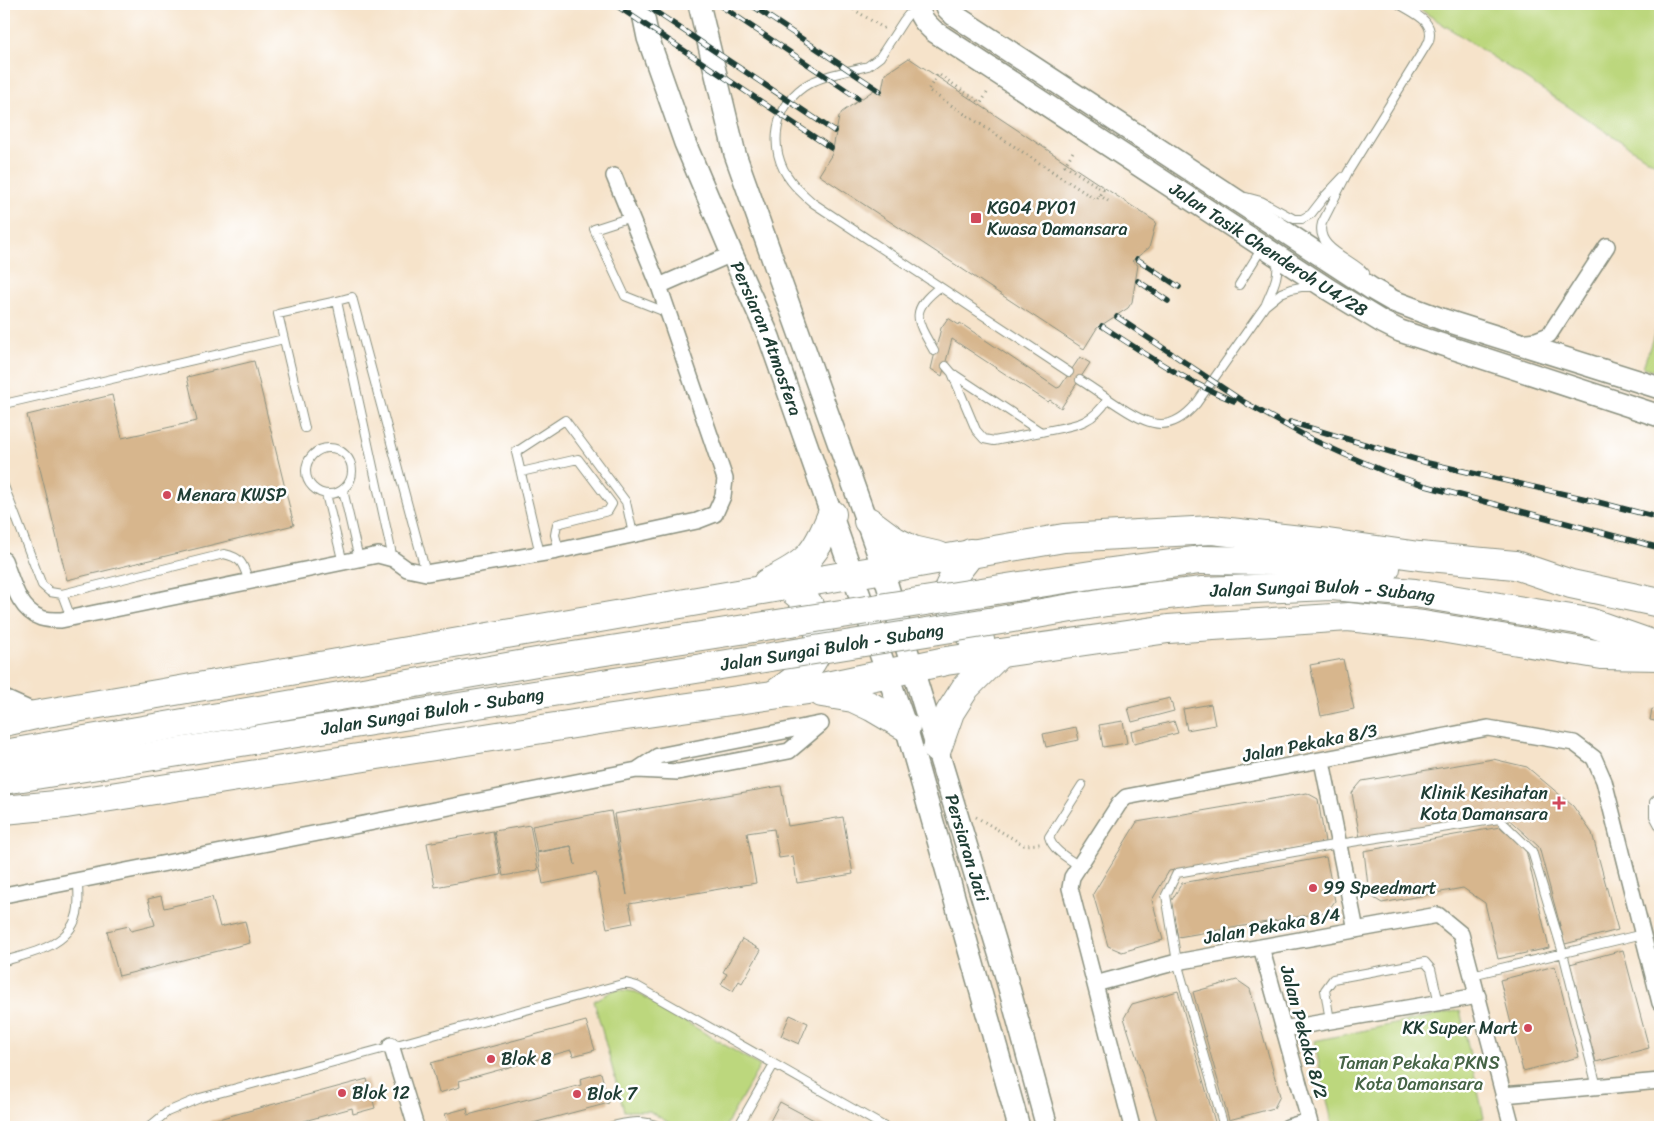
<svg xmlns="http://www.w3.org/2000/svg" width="1664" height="1131" font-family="Sriracha,sans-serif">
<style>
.green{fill:#bcd77d;stroke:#6e8a58}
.building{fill:#d7b68d}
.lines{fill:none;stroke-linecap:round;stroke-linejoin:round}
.lane-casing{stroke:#8a907f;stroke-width:10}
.street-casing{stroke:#8a907f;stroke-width:18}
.secondary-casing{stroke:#8a907f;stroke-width:24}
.highway-casing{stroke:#8a907f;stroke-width:30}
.path{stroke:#8a907f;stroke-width:3;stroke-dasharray:1 4;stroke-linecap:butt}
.lane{stroke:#fff;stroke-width:8}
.street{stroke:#fff;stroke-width:15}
.secondary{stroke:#fff;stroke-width:21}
.highway{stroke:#fff;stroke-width:28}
.rail-casing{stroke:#1f3d34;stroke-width:5.5}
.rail{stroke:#fff;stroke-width:4;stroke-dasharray:11;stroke-linecap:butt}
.highway-bridge-casing{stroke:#8a907f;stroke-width:30;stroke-linecap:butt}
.highway-bridge{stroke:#fff;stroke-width:28}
.poi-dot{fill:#d1495b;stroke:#fff;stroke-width:2}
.labels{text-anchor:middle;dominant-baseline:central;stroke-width:5;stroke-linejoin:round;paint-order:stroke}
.poi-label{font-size:18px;fill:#1f3d34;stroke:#fff;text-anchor:start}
.street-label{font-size:18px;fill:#1f3d34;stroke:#fff}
.park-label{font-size:18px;fill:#466446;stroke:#fff}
</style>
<rect width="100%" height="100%" fill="#fff"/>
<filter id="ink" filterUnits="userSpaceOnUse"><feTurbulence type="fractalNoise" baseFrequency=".02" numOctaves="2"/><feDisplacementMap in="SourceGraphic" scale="10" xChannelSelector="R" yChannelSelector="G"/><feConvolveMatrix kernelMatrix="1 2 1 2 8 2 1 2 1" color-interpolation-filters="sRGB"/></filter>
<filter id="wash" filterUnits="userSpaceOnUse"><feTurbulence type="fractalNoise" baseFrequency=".0096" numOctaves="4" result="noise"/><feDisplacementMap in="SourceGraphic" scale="20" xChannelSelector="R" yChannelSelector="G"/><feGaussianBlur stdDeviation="1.12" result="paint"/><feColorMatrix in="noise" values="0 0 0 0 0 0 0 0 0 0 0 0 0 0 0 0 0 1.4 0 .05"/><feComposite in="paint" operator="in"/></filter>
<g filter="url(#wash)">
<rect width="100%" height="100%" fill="#f6e3ca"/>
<path class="green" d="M1412,4H1660V167Z
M1660,317V373L1643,367Z
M616,989L636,992L760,1066L725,1127H676L649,1111H624L594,1001Z
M1460,1010L1484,1118L1438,1127H1333L1314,1041Z"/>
<g id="blocks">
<path class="building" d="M909,58L1156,222L1149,248L1132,261L1138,265L1132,302L1128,308L1097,328L1084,349L819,175L832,154L839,117L842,112L874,90L881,95L885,74Z
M948,318L959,325L960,323L1057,388L1060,387L1080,357L1090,363L1061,408L1050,400L1048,402L952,339L942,376L931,369L941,328Z
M254,361L294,525L67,580L27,415L112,395L122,438L197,421L187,377Z
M1343,659L1354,709L1321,716L1310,665Z
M1170,698L1174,711L1132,722L1128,708Z
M1211,704L1215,725L1187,730L1183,709Z
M1652,709L1660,711V722L1650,720Z
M1123,721L1127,743L1103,747L1099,725Z
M1174,721L1178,733L1134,744L1131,732Z
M1076,727L1079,740L1046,747L1043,734Z
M1493,759L1527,767L1573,806L1592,833L1618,930L1565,944L1539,847L1503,814L1360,838L1352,793L1362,781Z
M781,786L788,826L843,817L853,874L797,883L793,856L779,858L774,829L747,833L756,883L629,904L633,923L607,928L596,873L543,884L537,853L571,846L575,865L571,846L537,852L532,826L611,811L627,895L614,814Z
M1307,793L1318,799L1325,842L1169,871L1152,900L1163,940L1122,952L1108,946L1093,894L1137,822Z
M530,825L538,870L503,876L494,831Z
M1500,827L1526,850L1549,948L1498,959L1485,903L1463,888L1382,903L1369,895L1364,851Z
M493,831L501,875L435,887L427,843Z
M1326,857L1335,901L1327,912L1178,937L1170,903L1182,883Z
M161,896L164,908L212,897L220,927L245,921L250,943L119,976L107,931L129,926L131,931L155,925L148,899Z
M742,939L761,950L742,983L739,981L733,991L721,984L727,974L723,972Z
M1623,950L1649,1048L1596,1062L1570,964Z
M1555,966L1579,1057L1523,1071L1500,980Z
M1237,980L1250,989L1280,1096L1274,1108L1229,1120L1193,992Z
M1178,991L1215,1122L1195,1127H1159L1124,1018L1132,1004Z
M790,1015L808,1023L799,1044L781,1036Z
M586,1021L595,1050L573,1056L571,1050L459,1081L460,1087L439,1093L431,1063Z
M601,1073L609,1103L518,1127H449L445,1114L467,1108L468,1115L581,1085L580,1079Z
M367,1079L375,1108L353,1114L352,1108L282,1127H213L211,1121Z
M780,1102L827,1127H767Z"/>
</g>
</g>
<g filter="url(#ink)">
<use href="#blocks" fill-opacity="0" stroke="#8a907f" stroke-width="1"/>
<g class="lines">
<g class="lane-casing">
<path id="lane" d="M916,10L908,15L904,20L880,57L868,66C849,71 827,74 810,83C774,102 766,150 791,181C797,189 805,196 813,203L1069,372
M1246,197L1261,201L1294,219H1302L1311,214L1325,196L1343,177
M631,217L594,229L625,296L668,313
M1365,273C1351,258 1315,248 1322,223L1348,172L1429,41C1435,20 1414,14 1399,4
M1239,285L1262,248
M1266,304C1271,291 1281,274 1276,260
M934,351C917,321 908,311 940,287
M946,366L952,373L1041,432C1072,425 1090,427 1108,399
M952,373L976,430L984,439L994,441L1041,432
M1080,380C1094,389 1108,399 1122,408C1151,427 1171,433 1196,404L1265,306L1281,293L1291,289L1301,287H1314
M4,404L284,339
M305,428L278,314L337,301
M306 471a23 23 0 1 1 46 0a23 23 0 1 1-46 0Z
M521,472L578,459L612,504L608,511L557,524L555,535L559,550
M4,486L42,585L50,592L62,594L224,554C243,558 243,565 249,582
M343,490L359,559
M326,494L343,563
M540,554L516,452L565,420L626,502L633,534
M393,559L337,301L352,297L426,573
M62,594L71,618
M1660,796L1654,802V816L1660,827
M1079,866C1068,858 1053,851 1049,837L1082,785
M4,961C33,953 74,945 78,908C79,899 78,889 78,880
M1472,975L1643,934
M1330,1021L1325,990L1333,979L1425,962L1431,969L1439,1003
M149,1127L167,1112L200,1098L626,983L637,986L885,1127
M609,1127C626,1122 643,1119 660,1127
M738,1127L774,1064
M1224,1127L1177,962L1166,895L1177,873L1339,844L1499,819L1532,851L1563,953L1597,1087"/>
</g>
<g class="street-casing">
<path id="street" d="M614,176L659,286
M1520,342L1536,340L1549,335L1607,246
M4,560C12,580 18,610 41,618C47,620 55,620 61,620L378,555L393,559L407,569L426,573L557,551L697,521L715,514L723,496L725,479L659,286L732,254
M1322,761L1356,930
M637,770L658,756L820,724
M4,895L637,770L678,772L789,751L821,724
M1261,947L1311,1127
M1095,984L1177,962L1438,915L1461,934L1512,1127
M1283,1029L1478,996
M391,1045L416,1127
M1503,1095L1660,1081
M1132,1127L1070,888L1072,877L1119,804L1126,797L1488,728L1574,743L1594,758L1604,781L1660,1003
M1288,1127L1309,1121"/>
</g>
<g class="secondary-casing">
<g id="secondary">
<path id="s1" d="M641,4L648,38L685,143L732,254L769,337L906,727L1019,1127"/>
<path id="s2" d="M699,4L735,154L877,551L1005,973L1047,1127"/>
<path id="s3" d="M918,4C918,16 926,24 935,32L1331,291L1382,322L1400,331L1660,416"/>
<path d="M946,4L948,9L954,15L1372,289L1393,301L1444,320L1660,388"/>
<path d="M4,701L35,715"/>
</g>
</g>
<g class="highway-casing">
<g id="highway">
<path d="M868,521L895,541L913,550L939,556"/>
<path d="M971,553L957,571L949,587L952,610L969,634L980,640"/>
<path d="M1200,560L1288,561L1386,568"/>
<path d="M767,583C808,563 815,556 832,514"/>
<path id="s4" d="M1203,591L1331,586L1415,593L1589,622L1660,647"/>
<path d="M822,693L853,698L872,707L906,727"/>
<path d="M775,694C795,680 819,665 819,638C820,626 818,618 811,608C806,600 796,593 788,586"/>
<path d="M4,722L35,715L1064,538L1212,530L1328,543L1419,556L1515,565L1571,584L1660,603"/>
<path d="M937,749L950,712L966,687L1000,653"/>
<path d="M4,810L66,804L612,718L808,690L946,661L1168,629L1348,617L1423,625L1602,655L1660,656"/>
</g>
</g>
<path class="path" d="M845,4L885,29
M987,93L981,103L938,74L928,90L1096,200L1103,190L1065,165L1074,150
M1099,195L1108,201
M976,817L1024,845L1040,844"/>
<use href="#lane" class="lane"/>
<use href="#street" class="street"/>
<use href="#secondary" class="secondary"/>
<use href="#highway" class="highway"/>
<g class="rail-casing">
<path id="rail" d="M614,4L831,148
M644,4L834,131
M718,4L858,98
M750,4L880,91
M1137,259L1179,287
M1138,281L1168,301
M1117,317L1244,402L1311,439L1346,455L1386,472L1426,486L1660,548
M1102,326C1145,354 1187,382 1234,401
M1290,422L1428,463L1582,498L1660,518"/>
</g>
<use href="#rail" class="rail"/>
<g class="highway-bridge-casing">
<g id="highway-bridge">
<path d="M4,754L554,659L1104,573L1200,560"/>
<path id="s5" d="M4,780L1001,620L1106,602L1203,591"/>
</g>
</g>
<use href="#highway-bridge" class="highway-bridge"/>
</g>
</g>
<g class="poi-dot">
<rect x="970" y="212" width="12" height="12" rx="2.5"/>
<circle cx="167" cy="495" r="5"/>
<path d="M1556.5 795.5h5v5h5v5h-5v5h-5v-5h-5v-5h5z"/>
<circle cx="1313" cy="888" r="5"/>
<circle cx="1528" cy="1028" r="5"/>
<circle cx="491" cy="1059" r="5"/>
<circle cx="342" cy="1093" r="5"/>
<circle cx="577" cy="1094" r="5"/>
</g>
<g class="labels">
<g class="poi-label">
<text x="987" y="208">KG04 PY01<tspan x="987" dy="21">Kwasa Damansara</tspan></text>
<text x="177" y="495">Menara KWSP</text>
<text x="1548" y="793" text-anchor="end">Klinik Kesihatan<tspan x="1548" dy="21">Kota Damansara</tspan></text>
<text x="1323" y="888">99 Speedmart</text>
<text x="1518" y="1028" text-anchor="end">KK Super Mart</text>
<text x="501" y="1059">Blok 8</text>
<text x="352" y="1093">Blok 12</text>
<text x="587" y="1094">Blok 7</text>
</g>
<g class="street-label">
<text stroke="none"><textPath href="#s3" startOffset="432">Jalan Tasik Chenderoh U4/28</textPath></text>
<text stroke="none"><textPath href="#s1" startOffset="358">Persiaran Atmosfera</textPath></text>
<text stroke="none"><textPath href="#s4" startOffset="120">Jalan Sungai Buloh - Subang</textPath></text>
<text stroke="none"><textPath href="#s5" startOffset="839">Jalan Sungai Buloh - Subang</textPath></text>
<text stroke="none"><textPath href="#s5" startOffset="434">Jalan Sungai Buloh - Subang</textPath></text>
<text transform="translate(1310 743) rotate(-11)">Jalan Pekaka 8/3</text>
<text stroke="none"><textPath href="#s2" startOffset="886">Persiaran Jati</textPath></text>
<text transform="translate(1272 926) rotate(-10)">Jalan Pekaka 8/4</text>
<text transform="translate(1304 1032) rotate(75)">Jalan Pekaka 8/2</text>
</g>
<g class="park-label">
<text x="1419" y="1063">Taman Pekaka PKNS<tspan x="1419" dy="21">Kota Damansara</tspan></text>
</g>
</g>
<rect width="1664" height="1131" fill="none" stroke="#fff" stroke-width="20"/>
</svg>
